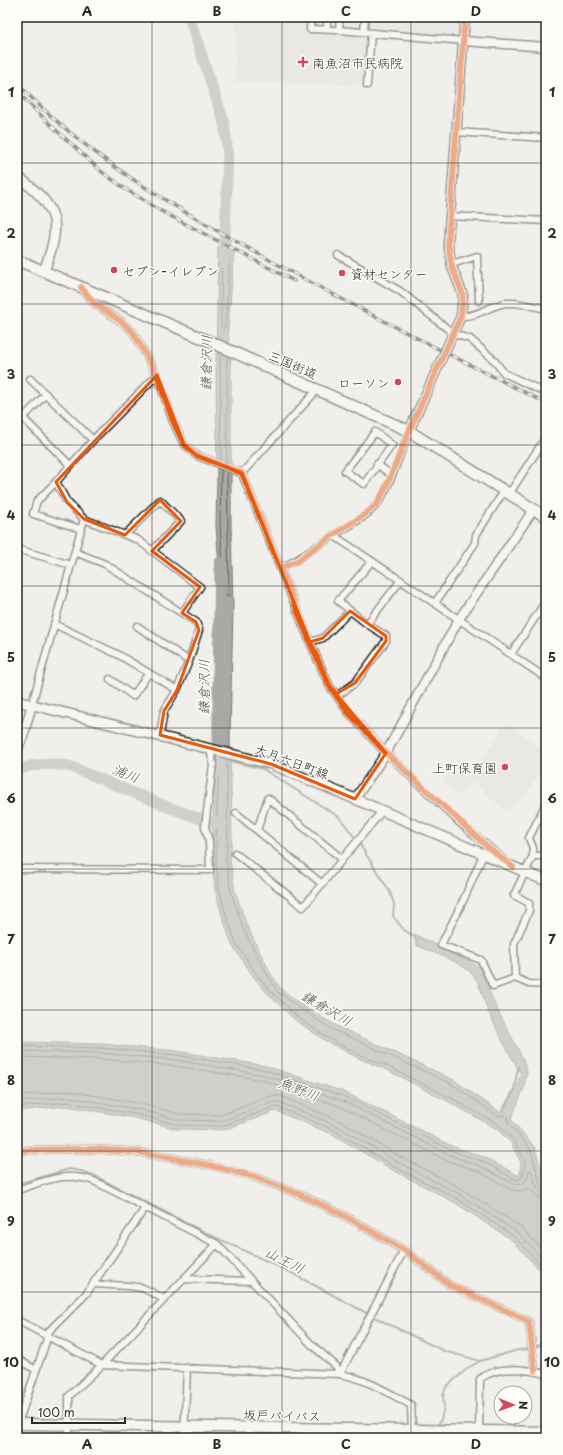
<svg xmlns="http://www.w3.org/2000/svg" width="563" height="1455" font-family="'Playpen Sans','Klee One',sans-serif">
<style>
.built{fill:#e1e0dc}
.water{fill:#aaa9a7;stroke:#777775}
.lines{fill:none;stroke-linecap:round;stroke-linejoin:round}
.shore{stroke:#5e5d5d;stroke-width:1}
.stream{stroke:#777775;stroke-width:2}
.river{stroke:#aaa9a7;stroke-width:11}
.minor-casing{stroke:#2b2b2b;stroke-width:9}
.tertiary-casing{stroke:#2b2b2b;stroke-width:11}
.secondary-casing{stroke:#2b2b2b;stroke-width:12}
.trunk-casing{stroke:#2b2b2b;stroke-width:13}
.minor{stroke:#fdfcf7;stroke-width:6}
.tertiary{stroke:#fdfcf7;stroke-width:8}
.secondary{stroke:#fdfcf7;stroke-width:9}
.trunk{stroke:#fdfcf7;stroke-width:10}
.rail-casing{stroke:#2b2b2b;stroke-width:3.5}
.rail{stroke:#fdfcf7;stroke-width:2;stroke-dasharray:6;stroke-linecap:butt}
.cycleway-casing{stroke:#fdfcf7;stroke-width:8}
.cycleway{stroke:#e8590c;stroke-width:6}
.marked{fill:none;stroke:#e8590c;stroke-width:3;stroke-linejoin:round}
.grid{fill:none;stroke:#2b2b2b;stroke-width:1;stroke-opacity:0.55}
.poi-dot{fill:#d1495b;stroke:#fdfcf7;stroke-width:1.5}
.labels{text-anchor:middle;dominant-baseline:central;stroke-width:3;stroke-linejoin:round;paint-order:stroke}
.poi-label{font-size:13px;fill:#2b2b2b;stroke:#fdfcf7;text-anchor:start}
.street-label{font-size:13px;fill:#2b2b2b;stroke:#fdfcf7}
.water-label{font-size:14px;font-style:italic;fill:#575756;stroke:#fdfcf7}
.neatline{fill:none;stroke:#2b2b2b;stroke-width:1.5}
.grid-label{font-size:13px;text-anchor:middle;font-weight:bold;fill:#2b2b2b}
</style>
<rect width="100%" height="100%" fill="#f0efeb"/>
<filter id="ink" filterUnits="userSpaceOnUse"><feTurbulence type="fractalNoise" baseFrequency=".025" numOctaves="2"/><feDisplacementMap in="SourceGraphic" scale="8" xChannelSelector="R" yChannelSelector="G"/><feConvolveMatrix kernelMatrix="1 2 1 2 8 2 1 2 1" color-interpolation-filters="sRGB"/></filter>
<g filter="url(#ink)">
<path class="built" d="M236,17H465L464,41L373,37L367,85L235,82Z
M504,724L511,726L546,753V776L541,772L519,802L506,812L473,781L459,796L442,781L456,769L474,766L482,762Z"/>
<path class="water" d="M218,246L234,252L228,330L231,365V524L233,608L230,735L232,837L230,860L235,891L247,926L271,974L281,989L309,1010L335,1025L454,1080L501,1113L516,1089L521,1073C508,1053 498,1032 488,1011C482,997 481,982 470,972C459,961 430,952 416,945L414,934L479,967L497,1009L523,1059L527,1072L524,1088L511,1119L535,1148L540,1165L546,1191V1277L513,1241L454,1202L391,1169L332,1134L276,1111L224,1130L177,1129L135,1118L67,1106L17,1111V1042H25L101,1044L177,1051L266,1066L344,1092L454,1147L484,1157L519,1176L521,1163L511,1143L497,1129L451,1103L387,1070L358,1058L324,1040L294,1019L266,992L253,976L232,945L222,916L215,890L212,861L215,771L221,736L222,608L216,526L217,477L216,361Z"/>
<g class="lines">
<path class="shore" d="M222,253L229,255L230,256L225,327L223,329L221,326Z
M220,353L221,461
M227,356V463
M221,469L220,526L225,595L227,597L229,595L227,472
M227,759L228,836L226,860L231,892L243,928L268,976L278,992L307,1013L332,1029L452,1084L498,1116L506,1115L508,1122L531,1150L540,1184L542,1187L546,1188
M17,1046L101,1048L176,1055L265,1070L343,1096L453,1151L482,1161L516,1180L522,1178L525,1161L514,1141L499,1125L453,1099L389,1067L360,1055L326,1037L296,1016L269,989L256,974L236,943L226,915L219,889L216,861L217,810L219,772L222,757
M17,1051L101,1053L175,1060L264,1075L341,1100L450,1155L480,1166L514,1184C525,1186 527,1179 529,1171L531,1170C536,1179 533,1192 546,1193
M17,1057L100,1059L175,1066L263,1080L339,1106L448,1161L478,1171L512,1190L520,1191L529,1188L537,1196L546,1199
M17,1096L69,1091L138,1103L180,1114L221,1115L271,1096H280L340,1121L399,1156L462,1189L522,1228L546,1254
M17,1102L68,1097L137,1109L179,1120L222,1121L273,1102H279L337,1126L396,1161L459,1194L518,1233L546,1263
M17,1107L68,1102L135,1114L178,1125L223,1126L274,1107H278L334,1130L393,1166L456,1198L515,1237L546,1271"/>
<path class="stream" d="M229,761L263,769L339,817L356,839
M359,843L390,892L394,904L393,916L403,929L416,938
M502,1111L514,1090L518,1067
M17,1184L69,1169L81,1171L93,1175L206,1233L282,1268L376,1318L444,1351L480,1361
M438,1425L441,1419L444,1408L443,1396L446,1387L468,1368L480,1361L518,1350L531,1349L546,1342
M431,1438L432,1437"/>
<path class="river" d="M189,17L224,122L228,154L224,263
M220,562L218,682V758L220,773
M17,771L29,766L51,764L69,766L168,807L209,822L223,823"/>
<g class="minor-casing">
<path id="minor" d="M311,17L310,29L339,30L464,41
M327,30V17
M339,30L340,17
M364,32L365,17
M367,85L371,33
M456,132L546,138
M450,216L546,221
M338,255L400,291L454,334L470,339L494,360L504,373L546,393
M452,264L477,256L479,301
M83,290L95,304L122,322L133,332L157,375L173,421L184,444L196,455L242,473L310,642L329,685L348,712L386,753L460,823L503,859
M461,316C478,317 490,305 506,303C520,302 533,306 546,309
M157,375L93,440L56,482L67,502L84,519L138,540L200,587L182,613
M30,379L93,440
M46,394L23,418L70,465
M375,432L392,445L364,484L345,471Z
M377,464L391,475
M242,473L318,389
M56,482L37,501L33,514L81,529
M509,494L546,437
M125,535L160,500L181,521L152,551
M333,535L546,678
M17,549L71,565
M75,552L105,564L196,622L199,630L189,661L177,690L164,711L160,735
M281,568C300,560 315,547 333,536C347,526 366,518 377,504C390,487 401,451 409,431
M435,603L475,543L476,535L504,491
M54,624L119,655L177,690
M367,624L401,580
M137,626L189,661
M310,642L323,638L350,611
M511,654L546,601
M110,679L133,696L148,674
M337,696L355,683L386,641V636L367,624L338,601L372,561
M32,704L84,519
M236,813L321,883
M257,830L268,798L342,859
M235,853L303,907L382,811
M483,855L463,901L441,945L481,960L493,986L515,978L514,944L529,911V903L514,895L533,856H546
M533,856V848L529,838L546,803
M17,869L210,870L209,841L205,827L213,764L210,749
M515,978L529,984L546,985
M17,1151L28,1150L91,1149L138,1152L208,1165L252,1176L303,1196L343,1215L404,1250L450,1285L520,1317L529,1322L535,1371
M17,1190C46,1181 63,1171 94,1181L217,1244L312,1345L336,1366L340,1374
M184,1279L251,1281
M93,1284L128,1286L143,1288L164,1299
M17,1320L102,1365L340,1374C367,1379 387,1392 411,1405L412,1430
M45,1335L86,1294L145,1208
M17,1359L36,1370
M340,1374L404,1250
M17,1426L48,1336
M479,1430L480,1379C497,1365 526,1369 546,1374
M69,1438V1396L102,1365L217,1244
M184,1438L187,1368"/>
</g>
<g class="tertiary-casing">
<path id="tertiary" d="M464,41L546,47
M409,431L461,316L463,295L452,267L448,243L465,17
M17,750L23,737L32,704
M355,799L386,753L459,619L534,509"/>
</g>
<g class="secondary-casing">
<path id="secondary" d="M17,176C60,209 62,222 44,271
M17,701L271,764L355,799L546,881"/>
</g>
<g class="trunk-casing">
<path id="trunk" d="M17,260L211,342L409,431L546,517
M17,1424L546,1432"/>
</g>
<use href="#minor" class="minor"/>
<use href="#tertiary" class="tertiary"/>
<use href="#secondary" class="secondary"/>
<use href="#trunk" class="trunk"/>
<g class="rail-casing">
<path id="rail" d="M17,83C89,159 175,208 266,258C358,309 452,356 546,403
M17,92L56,130L102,172L127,190L161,211L294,281"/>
</g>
<use href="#rail" class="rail"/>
<g class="cycleway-casing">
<path id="cycleway" d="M81,287L95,304L122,322L133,332L157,375L173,421L184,444L196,455L242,473L310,642L329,685L348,712L386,753L490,849L513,867
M281,568L296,562L333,535L364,515L377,504L387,485L409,431L461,316L463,295L452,267L448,243L465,17
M17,1151L28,1150L91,1149L138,1152L208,1165L252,1176L303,1196L343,1215L404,1250L450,1285L520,1317L529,1322L535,1371"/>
</g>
<use href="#cycleway" class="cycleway"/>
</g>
</g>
<path d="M0 0H563V1455H0ZM157,375L184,444L196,455L242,473L310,642L323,638L350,611L386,636V641L355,683L336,694L386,753L355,799L271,764L160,735L164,711L177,690L199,630L196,622L182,613L200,587L152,551L181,521L160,500L125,535L84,519L67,502L56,482Z" fill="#f0efeb" fill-opacity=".55" fill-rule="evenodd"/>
<path class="marked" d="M157,375L184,444L196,455L242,473L310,642L323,638L350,611L386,636V641L355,683L336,694L386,753L355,799L271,764L160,735L164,711L177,690L199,630L196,622L182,613L200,587L152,551L181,521L160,500L125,535L84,519L67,502L56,482Z"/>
<path class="grid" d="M152,17V1438M282,17V1438M411,17V1438M17,163H546M17,304H546M17,445H546M17,586H546M17,728H546M17,869H546M17,1010H546M17,1151H546M17,1292H546"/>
<g class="poi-dot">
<path d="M301 56h4v4h4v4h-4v4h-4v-4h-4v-4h4z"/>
<circle cx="114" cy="270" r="4"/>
<circle cx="342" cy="273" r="4"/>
<circle cx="398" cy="382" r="4"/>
<circle cx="505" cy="767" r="4"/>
</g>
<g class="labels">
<g class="poi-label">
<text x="312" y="62">南魚沼市民病院</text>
<text x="122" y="270">セブン-イレブン</text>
<text x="350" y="273">資材センター</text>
<text x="390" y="382" text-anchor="end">ローソン</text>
<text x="497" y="767" text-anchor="end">上町保育園</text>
</g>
<g class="street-label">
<text transform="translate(293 364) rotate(23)">三国街道</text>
<text transform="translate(292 761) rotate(20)">大月六日町線</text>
<text transform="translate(282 1415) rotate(1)">坂戸バイパス</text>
</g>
<g class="water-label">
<text transform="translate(206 363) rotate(-89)">鎌倉沢川</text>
<text transform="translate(203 687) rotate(-90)">鎌倉沢川</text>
<text transform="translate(126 773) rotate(22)">浦川</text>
<text transform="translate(327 1008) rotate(30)">鎌倉沢川</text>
<text transform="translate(299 1089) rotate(21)">魚野川</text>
<text transform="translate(285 1260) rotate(27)">山王川</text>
</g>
</g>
<rect width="563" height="1455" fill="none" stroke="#fdfcf7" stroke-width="44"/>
<g transform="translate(513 1405) rotate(91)"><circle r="19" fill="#fdfcf7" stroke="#a9a8a5"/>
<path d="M0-3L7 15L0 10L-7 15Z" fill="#d1495b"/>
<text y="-6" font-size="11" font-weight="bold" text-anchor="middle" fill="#2b2b2b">N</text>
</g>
<path d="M32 1417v6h93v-6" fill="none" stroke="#2b2b2b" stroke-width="2"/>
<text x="38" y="1417" font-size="12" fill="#2b2b2b" stroke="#fdfcf7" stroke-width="3" paint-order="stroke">100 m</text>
<rect x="22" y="22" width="519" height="1411" class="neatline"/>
<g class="grid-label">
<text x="87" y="16">A</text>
<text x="217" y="16">B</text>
<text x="346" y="16">C</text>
<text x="476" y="16">D</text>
<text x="11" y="97">1</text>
<text x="552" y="97">1</text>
<text x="11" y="238">2</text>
<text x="552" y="238">2</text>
<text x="11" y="379">3</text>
<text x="552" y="379">3</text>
<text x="11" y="520">4</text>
<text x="552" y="520">4</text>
<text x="11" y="662">5</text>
<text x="552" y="662">5</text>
<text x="11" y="803">6</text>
<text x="552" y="803">6</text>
<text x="11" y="944">7</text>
<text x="552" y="944">7</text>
<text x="11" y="1085">8</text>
<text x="552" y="1085">8</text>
<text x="11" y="1226">9</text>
<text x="552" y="1226">9</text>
<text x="11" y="1367">10</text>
<text x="552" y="1367">10</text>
<text x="87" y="1449">A</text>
<text x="217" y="1449">B</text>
<text x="346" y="1449">C</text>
<text x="476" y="1449">D</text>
</g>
</svg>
